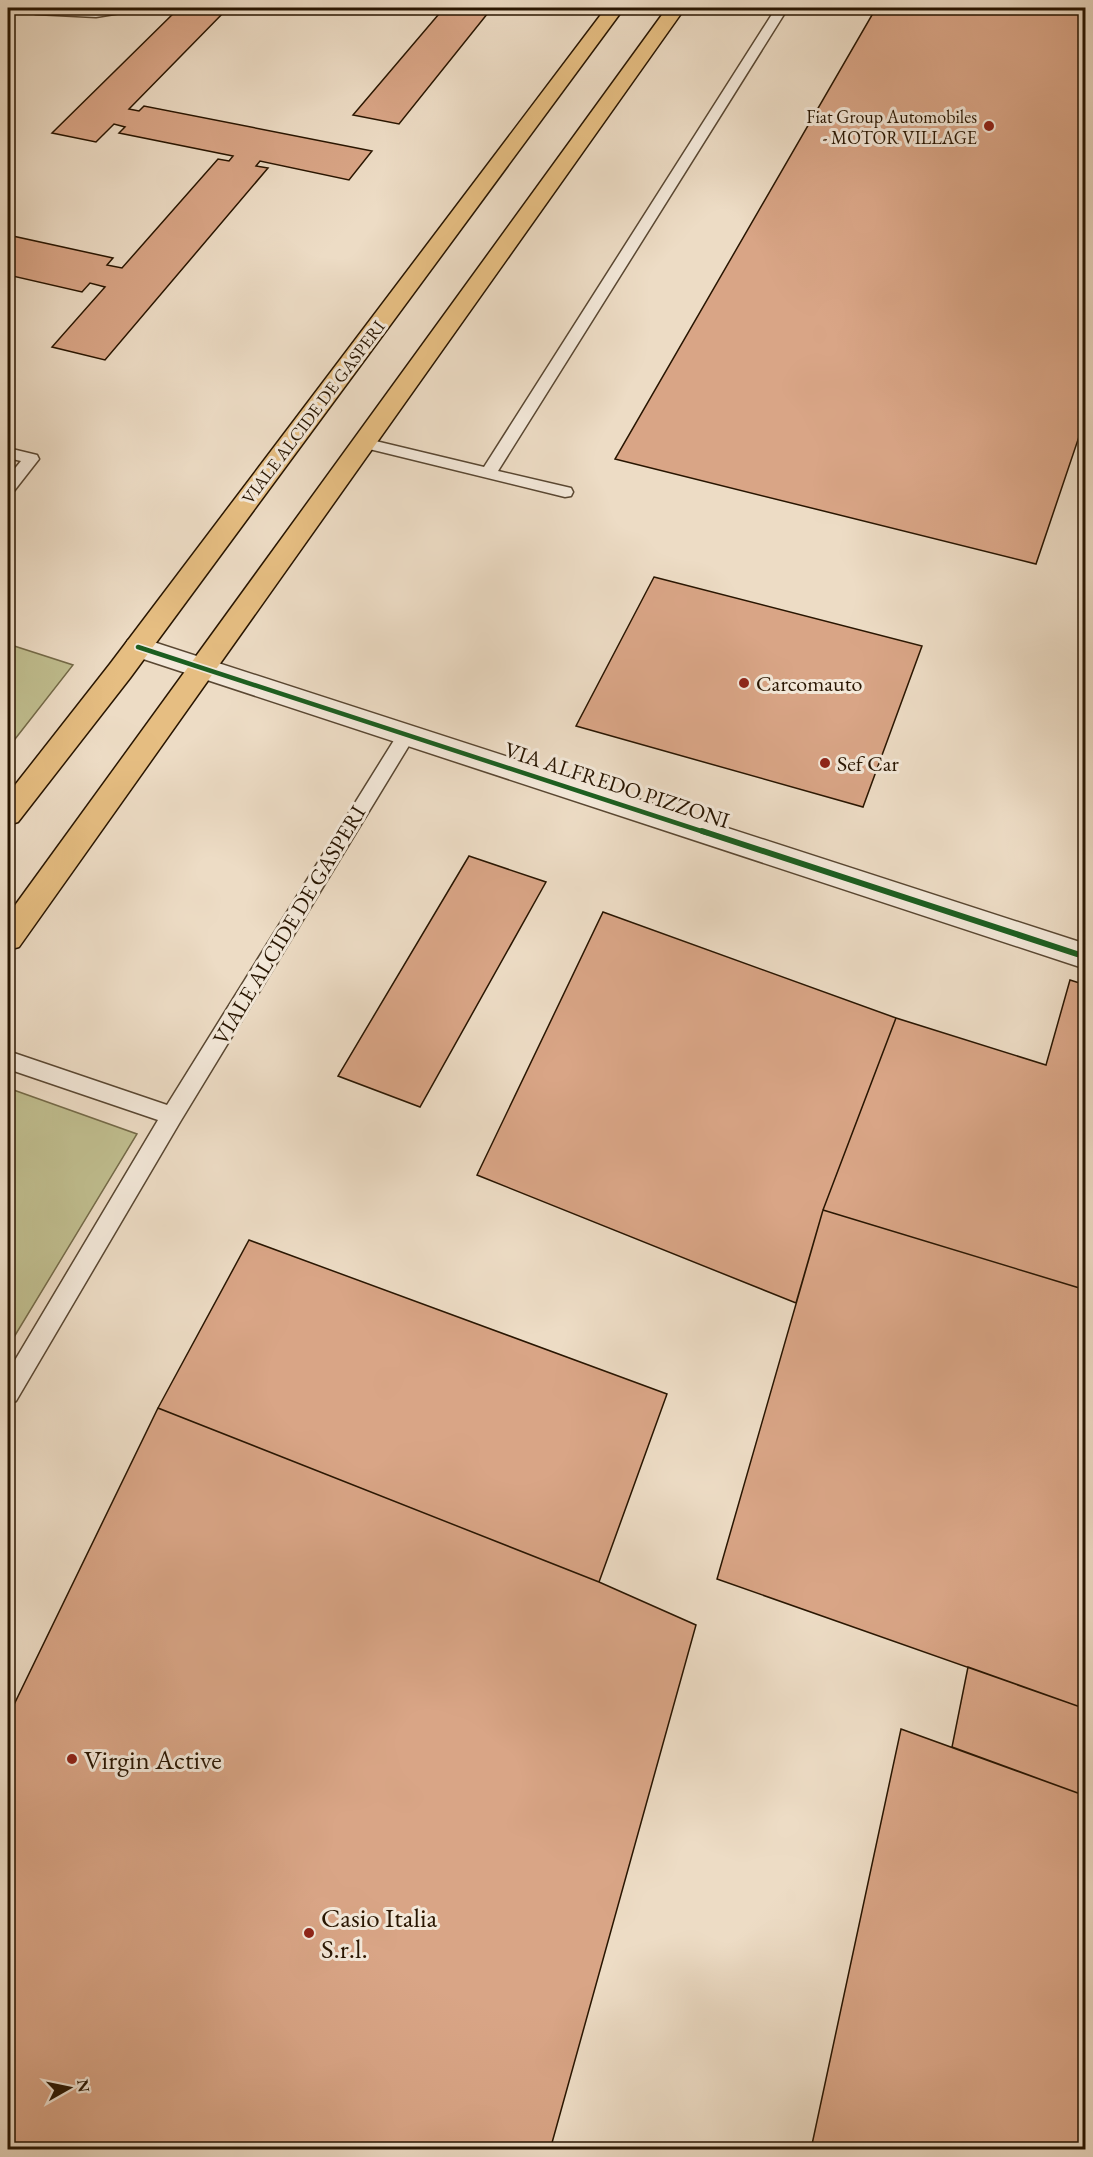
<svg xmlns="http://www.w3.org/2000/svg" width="1093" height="2157" font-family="'EB Garamond',serif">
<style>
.green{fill:#c0be8f;stroke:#746a48;stroke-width:1.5}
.building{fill:#d9a586;stroke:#281501;stroke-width:1.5}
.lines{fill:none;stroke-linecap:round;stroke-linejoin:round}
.service-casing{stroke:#594732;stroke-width:3}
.minor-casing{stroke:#594732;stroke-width:3}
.primary-casing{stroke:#281501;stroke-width:3}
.service{fill:#f3e8d9;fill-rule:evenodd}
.minor{fill:#f3e8d9;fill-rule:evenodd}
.primary{fill:#e6be82;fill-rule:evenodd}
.cycleway-far2-casing{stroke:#f3e8d9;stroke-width:6}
.cycleway-far1-casing{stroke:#f3e8d9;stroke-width:8}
.cycleway-casing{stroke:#f3e8d9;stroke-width:10}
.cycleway-far2{stroke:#1b5e20;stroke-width:4}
.cycleway-far1{stroke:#1b5e20;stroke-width:4.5}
.cycleway{stroke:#1b5e20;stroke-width:6}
.poi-dot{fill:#8f2418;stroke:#f3e8d9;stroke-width:2}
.labels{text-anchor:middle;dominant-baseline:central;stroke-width:6;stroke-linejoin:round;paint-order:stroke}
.far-poi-label{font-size:18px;fill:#281501;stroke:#f3e8d9;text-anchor:end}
.far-street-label{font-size:18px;fill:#281501;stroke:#f3e8d9}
.poi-label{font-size:22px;fill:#281501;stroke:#f3e8d9;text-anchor:start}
.street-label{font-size:22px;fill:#281501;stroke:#f3e8d9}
.near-poi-label{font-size:27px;fill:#281501;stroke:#f3e8d9;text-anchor:start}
</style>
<rect width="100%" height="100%" fill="#eddcc5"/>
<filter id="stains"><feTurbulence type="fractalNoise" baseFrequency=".00333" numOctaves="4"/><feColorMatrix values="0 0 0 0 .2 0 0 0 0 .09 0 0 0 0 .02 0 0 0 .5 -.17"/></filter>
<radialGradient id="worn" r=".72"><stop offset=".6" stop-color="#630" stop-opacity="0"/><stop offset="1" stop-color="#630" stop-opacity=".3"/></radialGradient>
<path class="green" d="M8,644L73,665L8,748Z
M8,1088L137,1134L8,1347Z"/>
<path class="building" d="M179,8H228L129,109L139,111L144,106L372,151L349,180L260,161L256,166L268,168L105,360L52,347L105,287L90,283L82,292L8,275V235L113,258L107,265L122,268L218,159L229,161L233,156L119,133L125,127L114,124L96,142L52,133Z
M444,8H492L399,124L353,115Z
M876,8H1086V416L1036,564L615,459Z
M654,577L922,646L863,807L576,726Z
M469,856L546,882L420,1107L338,1076Z
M603,912L896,1018L823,1210L796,1303L477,1175Z
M1070,980L1086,985V1290L823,1210L896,1018L1046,1065Z
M823,1210L1086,1290V1709L717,1579Z
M249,1240L667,1394L599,1582L158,1408Z
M158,1408L599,1582L696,1625L550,2150H8V1717Z
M968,1667L1086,1709V1796L952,1747Z
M901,1729L1086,1796V2150L811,2149Z"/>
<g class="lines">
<g class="service-casing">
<path id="service" d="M776,8H788L498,471L571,488L573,492L571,496L565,497L357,446L355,443L357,440L363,438L484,467Z
M8,448L37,455L39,459L14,491L8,492V477L21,461L8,458Z
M407,727L413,729L416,734L413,739L180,1122L16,1401L8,1404V1372L158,1120L8,1069V1051L167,1105L401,729Z"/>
</g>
<g class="minor-casing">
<path id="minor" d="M27,8H129L127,12L96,17L36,14L29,12Z
M138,637L1086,944V969L128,654L124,647L128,640Z"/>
</g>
<g class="primary-casing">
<path id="primary" d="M606,8H624L130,678L18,822L8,825V794L110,664Z
M667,8H685L19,947L8,950V915Z"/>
</g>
<use href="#service" class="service"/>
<use href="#minor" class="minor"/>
<use href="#primary" class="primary"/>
<g class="cycleway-far2-casing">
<path id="cycleway-far2" d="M36,8L96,11L120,8"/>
</g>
<g class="cycleway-far1-casing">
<path id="cycleway-far1" d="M138,647L707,833"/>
</g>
<g class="cycleway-casing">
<path id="cycleway" d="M702,831L1086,957"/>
</g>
<use href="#cycleway-far2" class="cycleway-far2"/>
<use href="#cycleway-far1" class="cycleway-far1"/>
<use href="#cycleway" class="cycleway"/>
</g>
<g class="poi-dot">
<circle cx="989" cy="126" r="6"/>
<circle cx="744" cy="683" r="6"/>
<circle cx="825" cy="763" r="6"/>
<circle cx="72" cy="1759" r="6"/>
<circle cx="309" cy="1933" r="6"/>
</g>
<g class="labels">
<g class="far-poi-label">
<text x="977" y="116">Fiat Group Automobiles<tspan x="977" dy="21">- MOTOR VILLAGE</tspan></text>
</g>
<g class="far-street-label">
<text transform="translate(313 412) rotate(-53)">VIALE ALCIDE DE GASPERI</text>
</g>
<g class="poi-label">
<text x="756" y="683">Carcomauto</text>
<text x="837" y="763">Sef Car</text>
</g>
<g class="street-label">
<text transform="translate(617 785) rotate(18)">VIA ALFREDO PIZZONI</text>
<text transform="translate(289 925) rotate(-59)">VIALE ALCIDE DE GASPERI</text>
</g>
<g class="near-poi-label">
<text x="84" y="1759">Virgin Active</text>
<text x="321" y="1917">Casio Italia<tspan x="321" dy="31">S.r.l.</tspan></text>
</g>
</g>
<rect width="1093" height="2157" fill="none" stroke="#eddcc5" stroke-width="30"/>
<rect x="9" y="9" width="1075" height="2139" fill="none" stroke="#281501" stroke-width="3"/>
<rect x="15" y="15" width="1063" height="2127" fill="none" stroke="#281501" stroke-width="1.5"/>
<g transform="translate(69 2088) rotate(81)" stroke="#f3e8d9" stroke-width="4.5" paint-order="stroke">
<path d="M0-4.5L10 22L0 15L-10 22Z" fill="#281501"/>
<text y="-9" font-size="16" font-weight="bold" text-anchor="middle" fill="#281501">N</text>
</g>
<rect width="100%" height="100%" filter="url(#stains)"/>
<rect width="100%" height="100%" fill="url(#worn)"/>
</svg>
